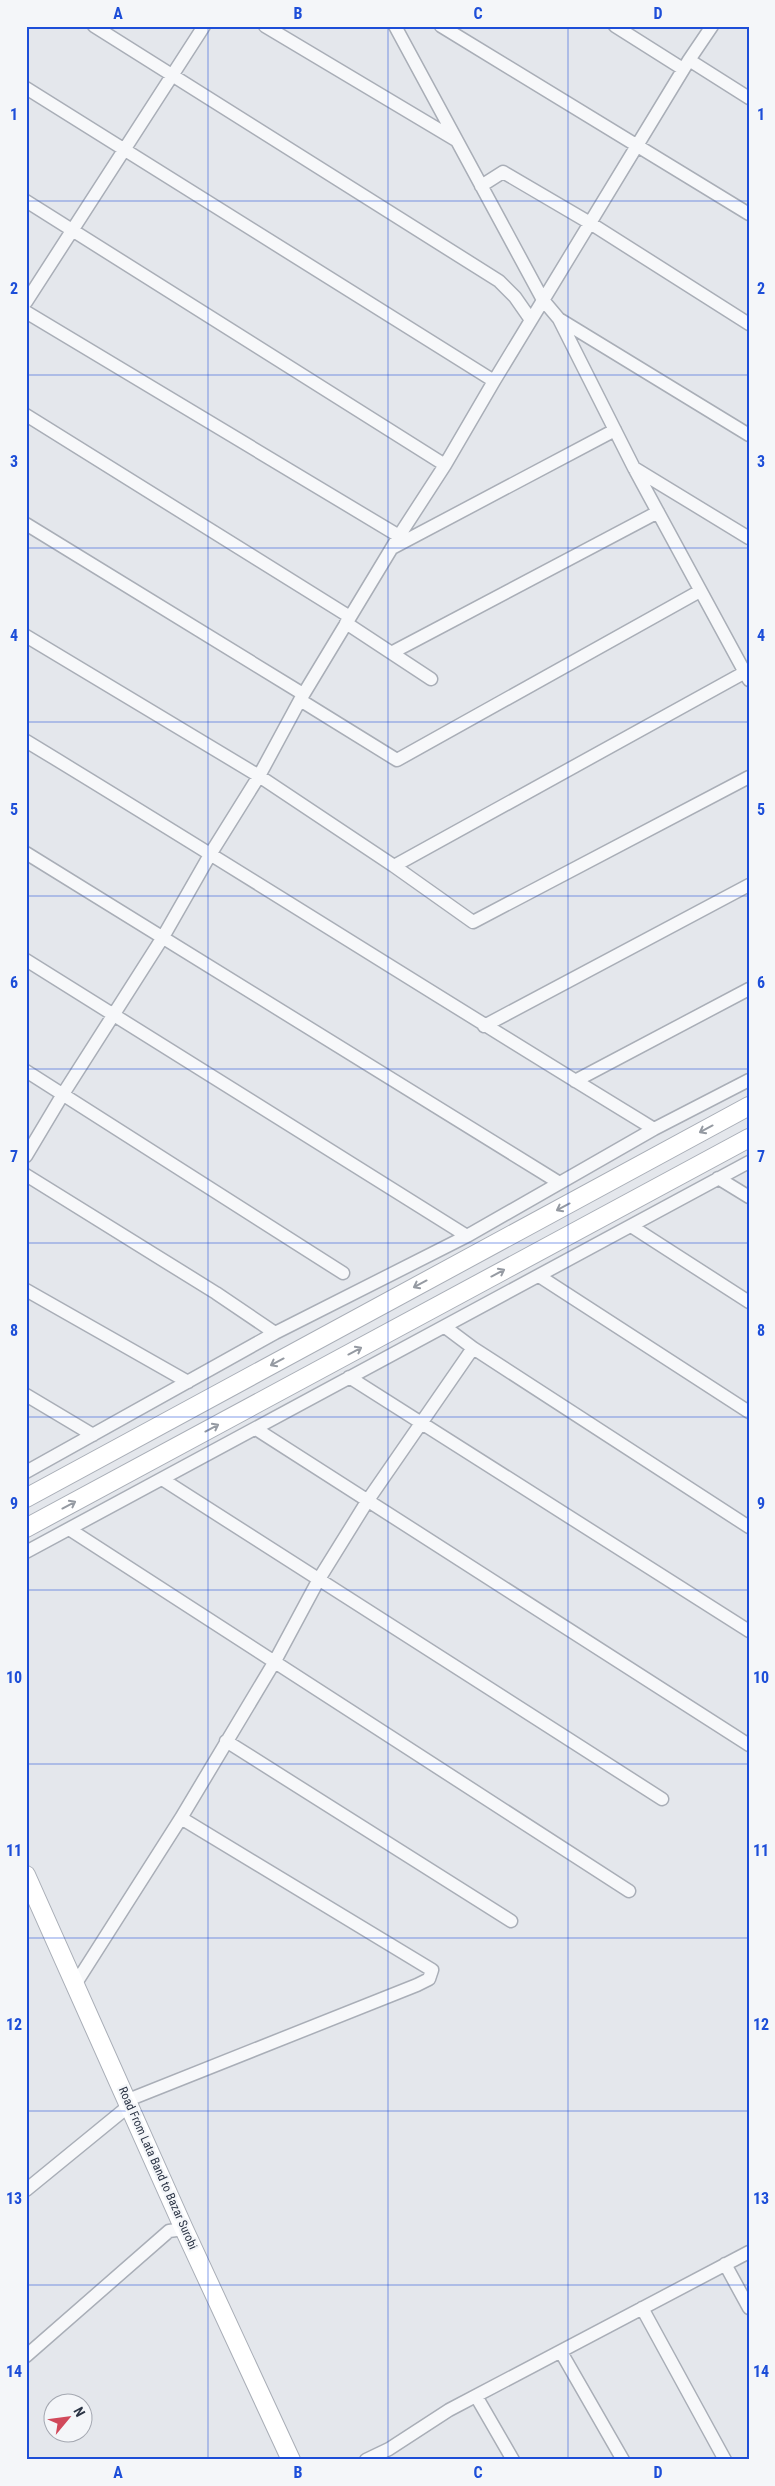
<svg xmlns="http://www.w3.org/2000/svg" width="775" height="2486" font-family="'Roboto Condensed',sans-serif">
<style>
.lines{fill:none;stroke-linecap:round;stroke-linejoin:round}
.street-casing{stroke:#a9aeb7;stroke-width:15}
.secondary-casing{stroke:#a9aeb7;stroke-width:20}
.street{stroke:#f7f8fa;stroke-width:12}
.secondary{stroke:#fff;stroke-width:18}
.oneway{stroke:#959aa2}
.grid{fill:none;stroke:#1d4ed8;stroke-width:1;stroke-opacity:0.55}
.labels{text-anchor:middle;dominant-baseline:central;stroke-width:4.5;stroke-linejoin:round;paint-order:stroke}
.street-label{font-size:12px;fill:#2b3445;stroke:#f4f6f9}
.neatline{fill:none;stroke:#1d4ed8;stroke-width:2}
.grid-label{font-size:16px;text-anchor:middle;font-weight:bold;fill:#1d4ed8}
</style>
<rect width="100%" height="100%" fill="#e4e7ec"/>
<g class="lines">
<g class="street-casing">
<path id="street" d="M94,26L499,281L515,297L531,320
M265,26L456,140
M395,26L543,300L559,319L634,468L749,680
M441,26L749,214
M615,26L683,69
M689,60L749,98
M26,88L494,381
M481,186L503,172L590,223L749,324
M26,201L445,465
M26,302L204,26
M26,312L399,536
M559,319L749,435
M26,415L350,617
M634,468L749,538
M26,524L303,694
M392,548L615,430
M346,623L431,679
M26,636L259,776L394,866L473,922L749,777
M393,652L658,512
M300,700L397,760L700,591
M26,741C237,869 444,1001 654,1129
M26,853L558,1182
M394,866L749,670
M26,960L467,1236
M484,1026L749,885
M26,1071L343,1273
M575,1081L749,989
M26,1156L63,1094L163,937L211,853L259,776L300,700L399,536L445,465L494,381L689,60L712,26
M26,1175L216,1293L275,1333
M718,1178L749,1197
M631,1226L749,1302
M539,1276L749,1412
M26,1290L188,1382
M445,1327L473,1348L749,1527
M349,1377L749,1631
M26,1395L93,1435
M256,1429L749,1745
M26,1472L275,1333L467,1236L654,1129L749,1080
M162,1479L662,1799
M69,1529L629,1891
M26,1552L749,1162
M226,1741L511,1921
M76,1983L181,1818L275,1661L319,1579L368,1500L473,1348
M128,2100L417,1985L429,1979L432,1970L181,1818
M26,2190L130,2105
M725,2264L749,2308
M642,2308L725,2460
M561,2352L623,2460
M26,2356L169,2231L184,2229
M476,2396L513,2460
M366,2460L389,2449L449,2410L749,2252"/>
</g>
<g class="secondary-casing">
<path id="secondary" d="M26,1498L749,1106
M26,1528L749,1138
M26,1875L184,2229L291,2460"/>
</g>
<use href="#street" class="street"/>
<use href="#secondary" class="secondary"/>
</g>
<defs><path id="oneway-shaft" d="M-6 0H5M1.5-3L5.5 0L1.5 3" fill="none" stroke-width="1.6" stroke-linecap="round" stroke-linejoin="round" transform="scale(1.25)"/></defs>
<g class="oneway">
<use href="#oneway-shaft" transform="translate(706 1129) rotate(152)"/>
<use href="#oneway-shaft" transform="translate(563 1207) rotate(152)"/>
<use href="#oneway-shaft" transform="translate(498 1273) rotate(-28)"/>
<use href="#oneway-shaft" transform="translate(420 1284) rotate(152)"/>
<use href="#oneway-shaft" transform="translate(355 1351) rotate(-28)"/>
<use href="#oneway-shaft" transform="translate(277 1362) rotate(152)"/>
<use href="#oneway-shaft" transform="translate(212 1428) rotate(-28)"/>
<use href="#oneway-shaft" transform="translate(69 1505) rotate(-28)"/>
</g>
<path class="grid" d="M208,26V2460M388,26V2460M568,26V2460M26,201H749M26,375H749M26,548H749M26,722H749M26,896H749M26,1069H749M26,1243H749M26,1417H749M26,1590H749M26,1764H749M26,1938H749M26,2111H749M26,2285H749"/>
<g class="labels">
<g class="street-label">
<text transform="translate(158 2168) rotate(66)">Road From Lata Band to Bazar Surobi</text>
</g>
</g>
<rect width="775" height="2486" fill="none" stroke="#f4f6f9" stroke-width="55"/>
<g transform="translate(68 2418) rotate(61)"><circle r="24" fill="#f4f6f9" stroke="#a4a8b1"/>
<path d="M0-4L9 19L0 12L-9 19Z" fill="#d1495b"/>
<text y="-8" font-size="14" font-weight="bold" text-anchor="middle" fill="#2b3445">N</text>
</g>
<rect x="28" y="28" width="720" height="2430" class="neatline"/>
<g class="grid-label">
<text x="118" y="19">A</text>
<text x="298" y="19">B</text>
<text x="478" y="19">C</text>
<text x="658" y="19">D</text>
<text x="14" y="120">1</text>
<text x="761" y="120">1</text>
<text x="14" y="294">2</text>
<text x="761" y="294">2</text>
<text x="14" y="467">3</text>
<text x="761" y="467">3</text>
<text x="14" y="641">4</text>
<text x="761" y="641">4</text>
<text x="14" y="815">5</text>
<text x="761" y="815">5</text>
<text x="14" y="988">6</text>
<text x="761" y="988">6</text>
<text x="14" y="1162">7</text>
<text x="761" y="1162">7</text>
<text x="14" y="1336">8</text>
<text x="761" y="1336">8</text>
<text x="14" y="1509">9</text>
<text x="761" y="1509">9</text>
<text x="14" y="1683">10</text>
<text x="761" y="1683">10</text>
<text x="14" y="1856">11</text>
<text x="761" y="1856">11</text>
<text x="14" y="2030">12</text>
<text x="761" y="2030">12</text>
<text x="14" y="2204">13</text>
<text x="761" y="2204">13</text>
<text x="14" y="2377">14</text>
<text x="761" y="2377">14</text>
<text x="118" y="2478">A</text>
<text x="298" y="2478">B</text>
<text x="478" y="2478">C</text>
<text x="658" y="2478">D</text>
</g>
</svg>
